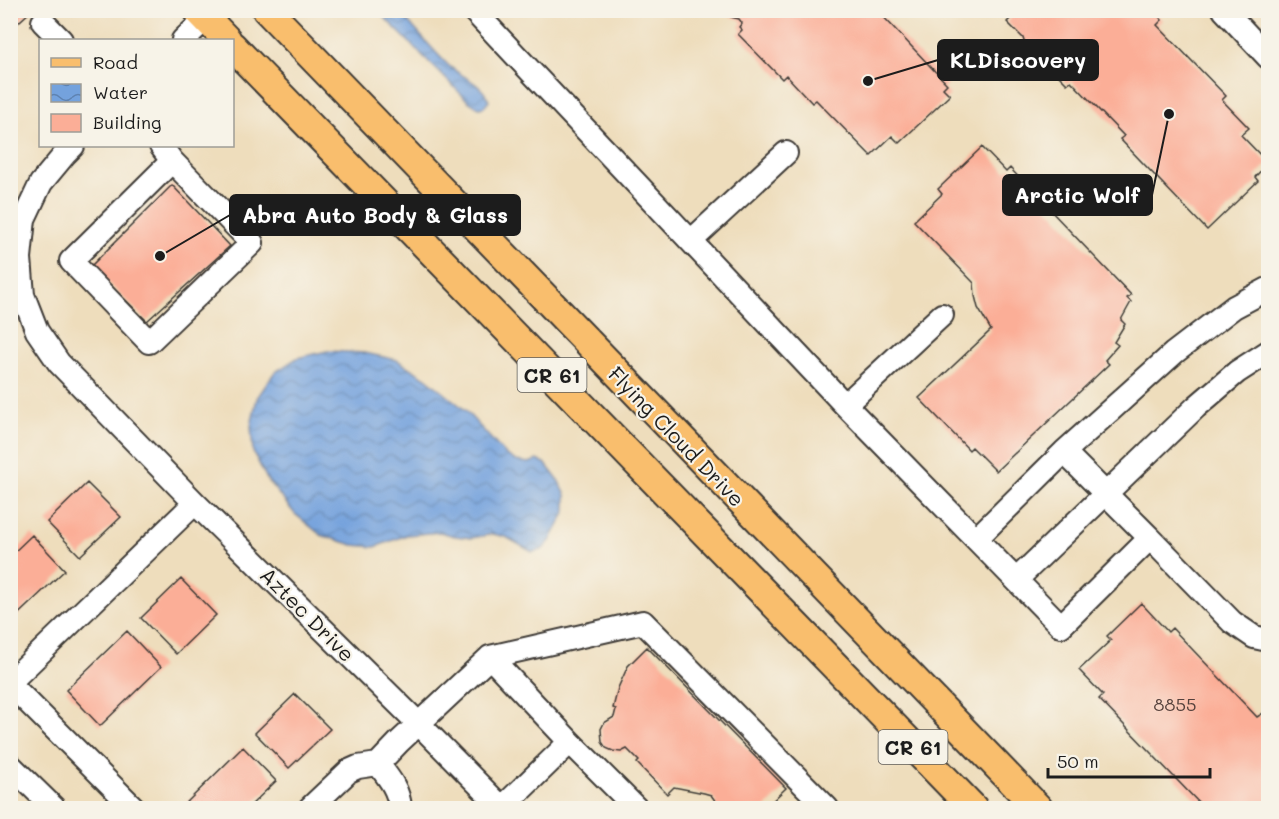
<svg xmlns="http://www.w3.org/2000/svg" width="1279" height="819" font-family="Mali,sans-serif">
<style>
.water{fill:url(#water-waves);stroke:#485f7c;stroke-width:1.5}
.building{fill:#fbae97}
.lines{fill:none;stroke-linecap:round;stroke-linejoin:round}
.minor-casing{stroke:#3c3934;stroke-width:26}
.major-casing{stroke:#3c3934;stroke-width:32}
.minor{stroke:#fff;stroke-width:22}
.major{stroke:#f9be6d;stroke-width:28}
.labels{text-anchor:middle;dominant-baseline:central;stroke-width:4.5;stroke-linejoin:round;paint-order:stroke}
.number-label{font-size:18px;fill:#54403b}
.shield{fill:#f7f3e8;stroke:#5e5c59;stroke-width:1.5}
.shield-label{font-size:20px;font-weight:bold;fill:#1c1c1c}
.street-label{font-size:21px;fill:#1c1c1c;stroke:#f7f3e8}
.leader{fill:none;stroke:#1c1c1c;stroke-width:2}
.callout-dot{fill:#1c1c1c;stroke:#f7f3e8;stroke-width:2}
.callout{fill:#1c1c1c;stroke:#1c1c1c;stroke-width:2}
.callout-label{font-size:22px;text-anchor:middle;font-weight:bold;fill:#fff}
</style>
<defs>
<pattern id="water-waves" width="16" height="10" patternUnits="userSpaceOnUse" patternTransform="scale(1.5)"><rect width="16" height="10" fill="#74a2dd"/><path d="M0 5q4-4 8 0t8 0" fill="none" stroke="#5e83b2"/></pattern>
</defs>
<rect width="100%" height="100%" fill="#f7f3e8"/>
<filter id="ink" filterUnits="userSpaceOnUse"><feTurbulence type="fractalNoise" baseFrequency=".0167" numOctaves="2"/><feDisplacementMap in="SourceGraphic" scale="12" xChannelSelector="R" yChannelSelector="G"/><feConvolveMatrix kernelMatrix="1 2 1 2 8 2 1 2 1" color-interpolation-filters="sRGB"/></filter>
<filter id="wash" filterUnits="userSpaceOnUse"><feTurbulence type="fractalNoise" baseFrequency=".008" numOctaves="4" result="noise"/><feDisplacementMap in="SourceGraphic" scale="24" xChannelSelector="R" yChannelSelector="G"/><feGaussianBlur stdDeviation="1.35" result="paint"/><feColorMatrix in="noise" values="0 0 0 0 0 0 0 0 0 0 0 0 0 0 0 0 0 1.4 0 .05"/><feComposite in="paint" operator="in"/></filter>
<g filter="url(#wash)">
<rect width="100%" height="100%" fill="#eeddbc"/>
<path class="water" d="M378,11H398C415,28 430,47 447,64C460,77 482,82 489,101L484,107L479,108L468,101Z
M327,351L365,353L397,360L426,378L464,409L505,454L516,461L529,463L537,460L545,463L558,480L566,495V511L550,541L542,550L532,552L506,537L493,534L472,538L455,536L440,532L407,535L375,547L353,545L321,535L295,514L268,481L253,452L251,426L257,398L274,373L297,358Z"/>
<g id="blocks">
<path class="building" d="M10,10H32L10,30Z
M722,10H877L947,84L943,88L950,95L899,143L892,136L871,156L816,100L812,103L786,75L782,79L738,34L742,30L739,27L742,23L739,19L731,17Z
M1003,10H1153L1162,20L1157,25L1226,96L1222,100L1249,128L1241,135L1268,163L1255,177L1258,181L1207,230L1120,139L1124,136L1071,81L1067,84L1051,68L1041,64L1032,57L1026,48L1023,38L1007,22L1011,18Z
M982,147L1006,172L1010,168L1131,295L1127,298L1131,302L1121,320L1125,324L1114,342L1118,345L1105,360L1109,364L996,471L972,447L969,450L919,398L991,330L978,308L975,296L974,283L914,221L942,194L938,189Z
M172,185L230,246L147,321L91,266Z
M87,483L121,517L80,556L47,522Z
M32,535L65,570L10,622V556Z
M181,579L216,615L176,654L141,618Z
M1141,603L1168,632L1172,628L1257,717L1268,710V808H1204L1099,699L1103,695L1079,670L1111,640L1107,636Z
M127,631L161,667L100,726L66,690Z
M647,647L786,788L765,808H716V802L711,795L704,793L674,787L667,794L637,763L639,761L627,749L621,752L613,751L606,748L602,742L601,729L604,723L614,717L616,709L613,708L618,688L628,666Z
M295,694L330,729L289,768L255,733Z
M243,747L276,781L248,808H184L182,807Z"/>
</g>
</g>
<g filter="url(#ink)">
<use href="#blocks" fill-opacity="0" stroke="#3c3934" stroke-width="1.5"/>
<g class="lines">
<g class="minor-casing">
<path id="minor" d="M473,10L845,405L976,539L1064,452L1174,353L1234,307L1268,289
M1224,10L1268,57
M43,22L61,40
M183,40L215,10
M73,146L65,154L41,183L24,219L20,258L23,295L37,331L59,363L195,503L419,724L502,808
M161,146L172,161L252,243L149,342L71,261L172,161
M691,241L786,153
M845,405L942,315
M1064,452L1150,538
M976,539L1061,626L1150,538L1232,622L1254,637L1268,640
M1016,580L1196,407L1237,372L1268,352
M490,657L643,622L827,808
M10,682L195,503
M10,684L134,808
M570,742L636,808
M378,764C389,778 399,790 400,808
M10,765L54,808
M310,808L349,771L358,767L378,764L399,742L490,657L570,742L502,808"/>
</g>
<g class="major-casing">
<path id="major" d="M198,10L227,40
M267,10L1038,808
M232,46L973,808"/>
</g>
<use href="#minor" class="minor"/>
<use href="#major" class="major"/>
</g>
</g>
<g class="labels">
<g class="number-label">
<text x="1175" y="704">8855</text>
</g>
<g class="shield">
<rect x="517.5" y="358" width="69" height="34" rx="4.5"/>
<rect x="878.5" y="730" width="69" height="34" rx="4.5"/>
</g>
<g class="shield-label">
<text x="552" y="375">CR 61</text>
<text x="913" y="747">CR 61</text>
</g>
<g class="street-label">
<text transform="translate(677 436) rotate(46)">Flying Cloud Drive</text>
<text transform="translate(308 614) rotate(45)">Aztec Drive</text>
</g>
</g>
<path class="leader" d="M868 81L938 60M1169 114L1152 195M160 256L230 215"/>
<g class="callout-dot">
<circle cx="868" cy="81" r="6"/>
<circle cx="1169" cy="114" r="6"/>
<circle cx="160" cy="256" r="6"/>
</g>
<g class="callout">
<rect x="938" y="40" width="160" height="40" rx="6"/>
<rect x="1003" y="175" width="149" height="40" rx="6"/>
<rect x="230" y="195" width="290" height="40" rx="6"/>
</g>
<g class="callout-label">
<text x="1018" y="68">KLDiscovery</text>
<text x="1077" y="203">Arctic Wolf</text>
<text x="375" y="223">Abra Auto Body &amp; Glass</text>
</g>
<rect width="1279" height="819" fill="none" stroke="#f7f3e8" stroke-width="36"/>
<rect x="39" y="39" width="195" height="108" fill="#f7f3e8" stroke="#9f9d96" stroke-width="1.5"/>
<rect x="51" y="58" width="30" height="9" fill="#f9be6d" stroke="#9f9d96" stroke-width="1.5"/>
<text x="93" y="69" font-size="18" fill="#1c1c1c">Road</text>
<rect x="51" y="84" width="30" height="18" fill="url(#water-waves)" stroke="#9f9d96" stroke-width="1.5"/>
<text x="93" y="99" font-size="18" fill="#1c1c1c">Water</text>
<rect x="51" y="114" width="30" height="18" fill="#fbae97" stroke="#9f9d96" stroke-width="1.5"/>
<text x="93" y="129" font-size="18" fill="#1c1c1c">Building</text>
<path d="M1048 768v9h162v-9" fill="none" stroke="#1c1c1c" stroke-width="3"/>
<text x="1057" y="768" font-size="18" fill="#1c1c1c" stroke="#f7f3e8" stroke-width="4.5" paint-order="stroke">50 m</text>
</svg>
